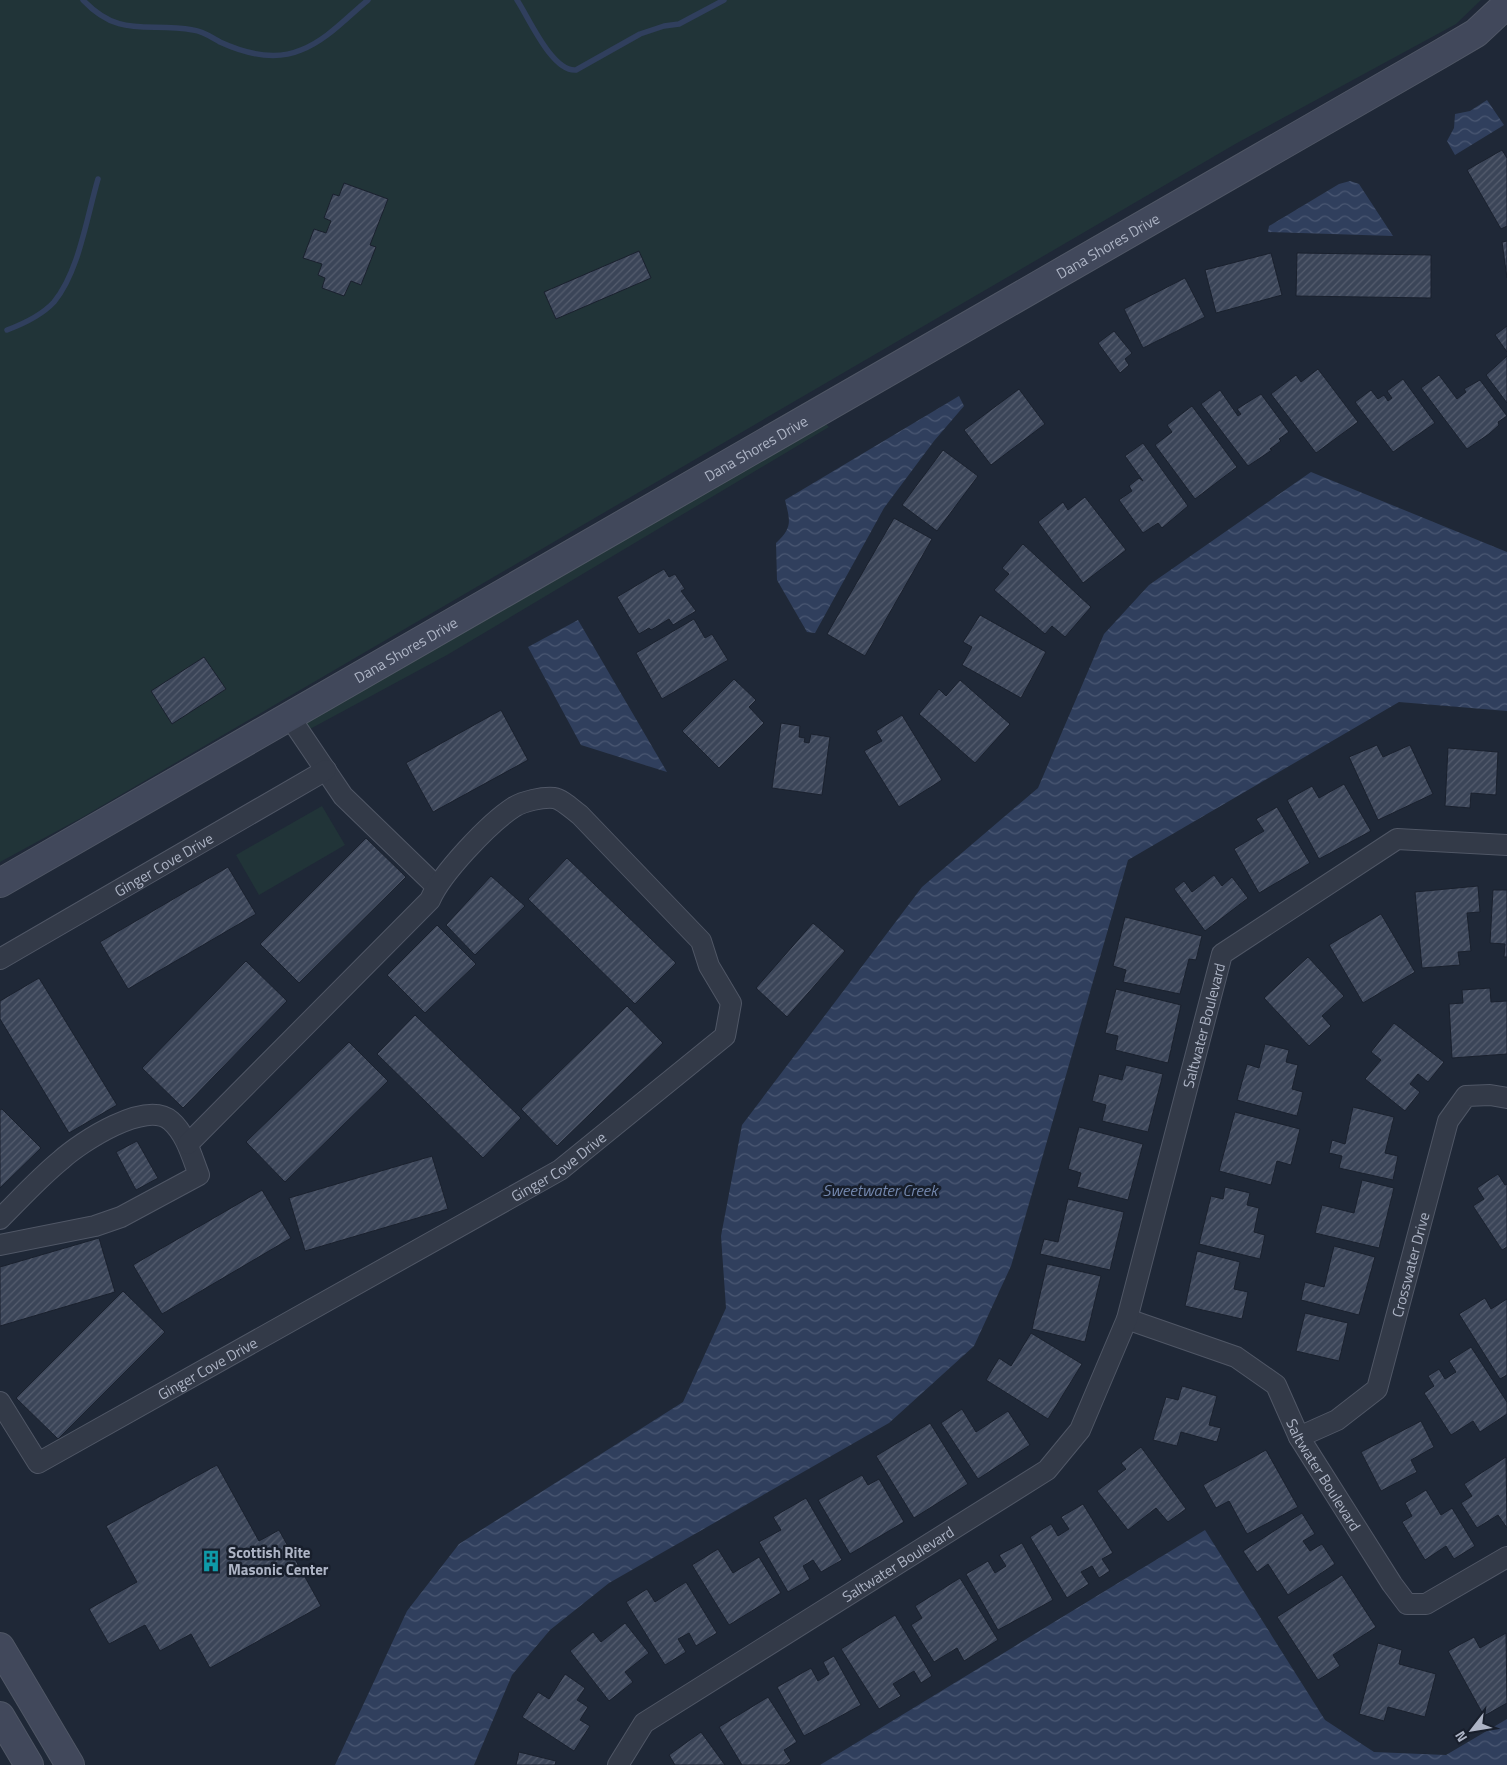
<svg xmlns="http://www.w3.org/2000/svg" width="1507" height="1765" font-family="'Titillium Web',sans-serif">
<style>
.green{fill:#213438}
.water{fill:url(#water-waves)}
.lines{fill:none;stroke-linecap:round;stroke-linejoin:round}
.stream{stroke:#303f5d;stroke-width:5.5}
.building{fill:url(#building-hatch);stroke:#1a212e}
.street-casing{stroke:#505766;stroke-width:22}
.secondary-casing{stroke:#505766;stroke-width:30}
.street{stroke:#333a48;stroke-width:20}
.secondary{stroke:#41485b;stroke-width:28}
.labels{text-anchor:middle;dominant-baseline:central;stroke-width:5;stroke-linejoin:round;paint-order:stroke}
.street-label{font-size:15px;fill:#adb4c5;stroke:#181f2c}
.poi-label{font-size:15px;font-weight:bold;fill:#adb4c5;stroke:#181f2c;text-anchor:start}
.water-label{font-size:16px;font-style:italic;fill:#7488ae;stroke:#181f2c}
</style>
<defs>
<pattern id="water-waves" width="16" height="10" patternUnits="userSpaceOnUse" patternTransform="scale(1.25)"><rect width="16" height="10" fill="#303f5d"/><path d="M0 5q4-4 8 0t8 0" fill="none" stroke="#4b5873"/></pattern>
<pattern id="building-hatch" width="6" height="6" patternUnits="userSpaceOnUse" patternTransform="scale(1.25)"><rect width="6" height="6" fill="#3b4558"/><path d="M-1 1l2-2M0 6l6-6M5 7l2-2" fill="none" stroke="#555d6e"/></pattern>
</defs>
<rect width="100%" height="100%" fill="#1f2837"/>
<path class="green" d="M0,0H1481L1456,24L1237,143L81,818L0,862Z
M822,420L829,427L447,655L310,729L303,719Z
M322,806L345,845L259,895L236,855Z"/>
<path class="water" d="M1487,100L1504,125L1455,155L1447,141L1454,128L1455,114L1470,111Z
M1350,181L1359,184L1393,236L1268,232L1269,226L1339,184Z
M959,396L964,406L934,441L884,508L815,633L807,632L777,580L776,543C793,527 790,521 785,500Z
M1311,472L1507,552V711L1399,702L1128,860L1011,1266L974,1346L889,1423L609,1583L550,1630L512,1675L474,1765H335L407,1611L459,1544L683,1402L726,1308L721,1236L742,1125L922,887L1038,788L1104,634L1149,585Z
M578,620L667,772L581,745L528,647Z
M1205,1530L1325,1720L1374,1752L1446,1755L1507,1719V1765H820Z"/>
<g class="lines">
<path class="stream" d="M83,0C120,39 147,22 193,30C203,31 211,37 220,42C244,53 275,61 301,50C327,40 347,17 368,0
M517,0C529,18 552,72 576,70L640,34L664,26L679,24L724,0
M7,330C23,324 42,315 54,302C79,272 87,216 98,179"/>
</g>
<path class="building" d="M1502,150L1507,158V226L1501,229L1467,170Z
M344,183L388,199L370,245L376,247L361,285L351,281L344,296L322,288L325,278L318,275L322,264L303,258L314,229L326,233L331,221L324,218L333,194L339,196Z
M1507,241V278L1502,242Z
M639,251L651,278L556,319L544,292Z
M1271,253L1282,295L1216,313L1205,270Z
M1297,253L1431,255V298L1296,296Z
M1185,278L1205,317L1143,348L1124,309Z
M1507,326V352L1495,335Z
M1114,331L1132,353L1125,359L1129,365L1120,373L1098,343Z
M1507,356V403L1486,375Z
M1318,369L1358,422L1316,453L1271,394L1296,375L1301,382Z
M1439,375L1457,399L1466,392L1464,389L1480,380L1507,416L1498,422L1499,425L1489,434L1467,449L1421,388Z
M1403,379L1435,423L1393,452L1355,402L1371,390L1378,399L1384,395L1388,401L1392,398L1387,391Z
M1019,389L1045,424L991,465L964,430Z
M1220,390L1238,416L1241,414L1237,409L1261,394L1289,432L1279,439L1281,441L1270,449L1272,450L1248,466L1201,404Z
M1192,406L1237,467L1195,499L1155,445L1172,432L1167,425Z
M1143,443L1188,506L1162,528L1158,523L1143,533L1119,500L1132,491L1129,486L1139,478L1143,481L1125,456Z
M943,450L978,476L937,531L902,505Z
M1085,497L1126,550L1083,583L1038,522L1063,502L1068,510Z
M894,518L932,539L865,656L827,634Z
M1023,544L1091,607L1065,637L1052,626L1045,634L994,590L1009,574L1002,568Z
M664,569L669,577L675,574L685,589L681,591L696,611L673,625L669,619L651,630L649,628L639,634L617,597Z
M980,615L1046,652L1021,698L962,665L972,647L963,642Z
M694,619L705,638L712,634L728,660L662,699L636,653Z
M204,657L226,689L172,724L151,691Z
M734,679L756,700L749,707L764,723L719,768L682,731Z
M960,680L1010,724L975,763L919,714L939,689L946,696Z
M501,710L528,760L433,812L406,763Z
M902,715L942,780L899,807L864,751L882,741L876,731Z
M781,723L800,726L799,737L805,738L804,742L809,743L811,734L830,737L822,795L772,788Z
M1377,745L1383,757L1410,745L1433,794L1378,820L1349,757Z
M1448,748L1498,752L1496,795L1471,793L1470,808L1445,806Z
M1344,784L1371,831L1319,859L1287,800L1312,786L1319,798Z
M1277,807L1310,863L1259,893L1234,849L1264,831L1256,819Z
M366,838L406,877L299,983L260,944Z
M567,858L676,963L635,1004L528,899Z
M228,867L256,914L128,989L100,942Z
M1214,875L1222,886L1232,877L1248,898L1205,931L1174,889L1184,881L1192,892Z
M491,876L525,906L475,955L446,925Z
M1478,886L1480,912L1467,913L1471,951L1458,952L1460,965L1422,968L1415,892Z
M1493,890H1507V957H1504L1505,944L1490,943Z
M1381,914L1415,972L1363,1003L1329,945Z
M1125,917L1202,936L1196,960L1189,959L1180,994L1123,982L1126,970L1113,966Z
M813,923L845,951L787,1017L756,988Z
M437,925L476,964L425,1013L387,975Z
M1308,957L1344,996L1322,1016L1331,1026L1309,1046L1264,998Z
M246,961L287,1001L183,1108L142,1068Z
M39,978L117,1105L69,1133L0,1019V1001Z
M1490,988L1491,1002L1507,1001V1054L1452,1058L1449,1004L1463,1003L1462,990Z
M1116,989L1181,1005L1168,1063L1115,1050L1118,1036L1105,1033Z
M627,1006L663,1043L557,1146L521,1109Z
M415,1015L521,1118L483,1158L377,1054Z
M1394,1023L1444,1062L1428,1082L1418,1074L1410,1084L1420,1092L1405,1111L1365,1079L1381,1060L1371,1052Z
M349,1042L388,1081L285,1182L246,1142Z
M1265,1044L1289,1050L1286,1062L1298,1065L1292,1089L1303,1092L1297,1116L1237,1100L1247,1064L1259,1068Z
M1126,1065L1163,1074L1148,1132L1102,1121L1106,1105L1092,1101L1099,1074L1122,1080Z
M1353,1107L1394,1117L1385,1153L1398,1156L1393,1180L1339,1168L1342,1156L1329,1153L1332,1140L1345,1144Z
M2,1109L41,1148L0,1188V1110Z
M1235,1112L1300,1129L1291,1165L1277,1161L1271,1185L1219,1171Z
M1079,1127L1143,1144L1128,1200L1077,1187L1081,1173L1068,1169Z
M137,1141L158,1178L136,1190L116,1152Z
M432,1156L448,1209L305,1251L289,1198Z
M1498,1174L1505,1185L1507,1184V1247L1502,1250L1473,1206L1484,1199L1477,1188Z
M1362,1180L1394,1188L1379,1248L1315,1233L1322,1205L1354,1213Z
M1225,1187L1250,1193L1247,1205L1259,1208L1254,1232L1265,1235L1260,1259L1199,1244L1211,1196L1223,1199Z
M262,1190L291,1238L162,1314L133,1265Z
M1068,1199L1124,1212L1110,1270L1040,1254L1044,1239L1058,1242Z
M99,1238L115,1292L0,1326V1267Z
M1334,1246L1375,1257L1359,1315L1301,1300L1305,1282L1324,1287Z
M1197,1251L1240,1262L1234,1289L1248,1292L1242,1319L1185,1306Z
M1047,1264L1101,1276L1085,1342L1032,1329Z
M123,1291L165,1332L58,1439L16,1398Z
M1485,1298L1491,1309L1507,1299V1375L1500,1379L1459,1314Z
M1305,1313L1348,1323L1339,1361L1296,1351Z
M1031,1333L1082,1364L1048,1419L986,1380L999,1358L1011,1366Z
M1471,1347L1507,1402V1414L1480,1432L1473,1421L1451,1435L1424,1393L1434,1386L1428,1376L1439,1369L1445,1379L1456,1372L1449,1361Z
M1182,1386L1217,1396L1209,1425L1221,1428L1217,1442L1181,1432L1177,1446L1153,1440L1166,1397L1178,1400Z
M962,1409L976,1432L1008,1411L1030,1445L978,1479L941,1423Z
M1421,1421L1434,1447L1411,1460L1417,1472L1381,1491L1361,1452Z
M930,1423L968,1484L914,1518L876,1456Z
M1141,1447L1186,1509L1168,1522L1156,1508L1128,1530L1097,1491L1126,1469L1121,1463Z
M1266,1450L1298,1507L1247,1534L1229,1501L1216,1508L1203,1485Z
M1506,1457L1507,1528L1498,1515L1477,1528L1461,1503L1472,1496L1464,1484Z
M217,1465L259,1541L279,1530L321,1606L210,1668L191,1634L160,1651L145,1625L109,1644L89,1609L137,1582L106,1526Z
M862,1475L868,1485L879,1479L904,1522L850,1554L818,1500Z
M1426,1490L1441,1515L1452,1508L1475,1546L1454,1559L1446,1546L1425,1560L1402,1522L1412,1516L1405,1503Z
M806,1498L842,1560L821,1572L813,1560L803,1566L810,1579L788,1592L759,1542L781,1530L773,1517Z
M1083,1504L1113,1553L1102,1559L1110,1571L1099,1578L1092,1566L1081,1572L1089,1584L1067,1598L1030,1537L1051,1524L1058,1536L1069,1529L1061,1517Z
M1302,1513L1315,1534L1303,1541L1310,1551L1322,1544L1335,1564L1288,1595L1268,1564L1257,1572L1243,1551Z
M1022,1543L1053,1600L998,1630L966,1574L988,1561L995,1573L1006,1566L999,1555Z
M718,1549L733,1573L759,1557L781,1593L729,1625L692,1565Z
M1342,1575L1376,1627L1333,1655L1340,1666L1318,1680L1277,1617Z
M960,1578L998,1640L964,1661L957,1648L934,1662L911,1625L922,1618L915,1606Z
M686,1582L717,1633L696,1646L689,1633L678,1639L686,1652L665,1665L626,1602L647,1589L655,1602Z
M895,1615L932,1676L921,1683L914,1671L893,1684L901,1696L879,1709L841,1649Z
M625,1623L649,1653L625,1672L633,1682L609,1701L570,1651L593,1632L601,1642Z
M1506,1633L1507,1703L1484,1716L1448,1651L1474,1637L1480,1648Z
M1378,1643L1402,1650L1399,1664L1436,1674L1425,1717L1388,1707L1384,1721L1359,1714Z
M834,1656L861,1705L804,1736L777,1687L811,1668L818,1681L829,1674L823,1662Z
M565,1674L585,1688L577,1700L588,1707L580,1720L590,1726L574,1751L522,1717L538,1692L549,1699Z
M768,1697L797,1742L784,1750L791,1761L785,1765H742L719,1727Z
M701,1732L725,1765H675L669,1755Z
M519,1752L556,1761L555,1765H516Z"/>
<g class="lines">
<g class="street-casing">
<g id="street">
<path d="M289,716L343,796L436,886"/>
<path id="s1" d="M0,959L326,770"/>
<path d="M0,1219C20,1199 39,1178 61,1160C81,1142 146,1099 171,1121C186,1134 192,1157 199,1175L121,1217L95,1226L0,1245"/>
<path id="s2" d="M1127,1319L1236,1357L1276,1385L1299,1437L1392,1584L1407,1604H1426L1507,1557"/>
<path id="s3" d="M0,1402L38,1463L560,1170L725,1036L731,1003L709,966L701,941L580,815C573,810 562,799 554,798C542,797 524,801 514,807C489,823 441,874 430,900L188,1144"/>
<path id="s4" d="M1299,1437L1337,1420L1377,1389L1448,1121L1466,1096L1490,1095L1507,1098"/>
<path id="s5" d="M618,1765L644,1723L1047,1470L1080,1430L1127,1319L1222,954L1397,839L1507,845"/>
</g>
</g>
<g class="secondary-casing">
<g id="secondary">
<path id="s6" d="M0,883L1442,53L1476,33L1507,4"/>
<path d="M0,1647L70,1765"/>
<path d="M0,1716L29,1765"/>
</g>
</g>
<use href="#street" class="street"/>
<use href="#secondary" class="secondary"/>
</g>
<defs>
<g id="building-bare" transform="scale(1.725)"><path d="M-4-6H4V6H1V3H-1V6H-4ZM-2.5-4.3h1.7v1.8h-1.7ZM.8-4.3h1.7v1.8H.8ZM-2.5-1h1.7V.8h-1.7ZM.8-1h1.7V.8H.8Z" fill="#0f9aa8" stroke="#181f2c" stroke-width="2.5" paint-order="stroke"/></g>
</defs>
<g fill-rule="evenodd">
<use href="#building-bare" x="211" y="1561"/>
</g>
<g class="labels">
<g class="street-label">
<text stroke="none"><textPath href="#s6" startOffset="1278">Dana Shores Drive</textPath></text>
<text stroke="none"><textPath href="#s6" startOffset="872">Dana Shores Drive</textPath></text>
<text stroke="none"><textPath href="#s6" startOffset="468">Dana Shores Drive</textPath></text>
<text stroke="none"><textPath href="#s1" startOffset="189">Ginger Cove Drive</textPath></text>
<text stroke="none"><textPath href="#s5" startOffset="1001">Saltwater Boulevard</textPath></text>
<text stroke="none"><textPath href="#s3" startOffset="671">Ginger Cove Drive</textPath></text>
<text stroke="none"><textPath href="#s4" startOffset="221">Crosswater Drive</textPath></text>
<text stroke="none"><textPath href="#s3" startOffset="266">Ginger Cove Drive</textPath></text>
<text stroke="none"><textPath href="#s2" startOffset="266">Saltwater Boulevard</textPath></text>
<text stroke="none"><textPath href="#s5" startOffset="349">Saltwater Boulevard</textPath></text>
</g>
<g class="poi-label">
<text x="228" y="1552">Scottish Rite<tspan x="228" dy="17">Masonic Center</tspan></text>
</g>
<g class="water-label">
<text x="880" y="1190">Sweetwater Creek</text>
</g>
</g>
<g transform="translate(1472 1730) rotate(239)" stroke="#181f2c" stroke-width="4" paint-order="stroke">
<path d="M0-4L9 19L0 12L-9 19Z" fill="#adb4c5"/>
<text y="-8" font-size="14" font-weight="bold" text-anchor="middle" fill="#adb4c5">N</text>
</g>
</svg>
